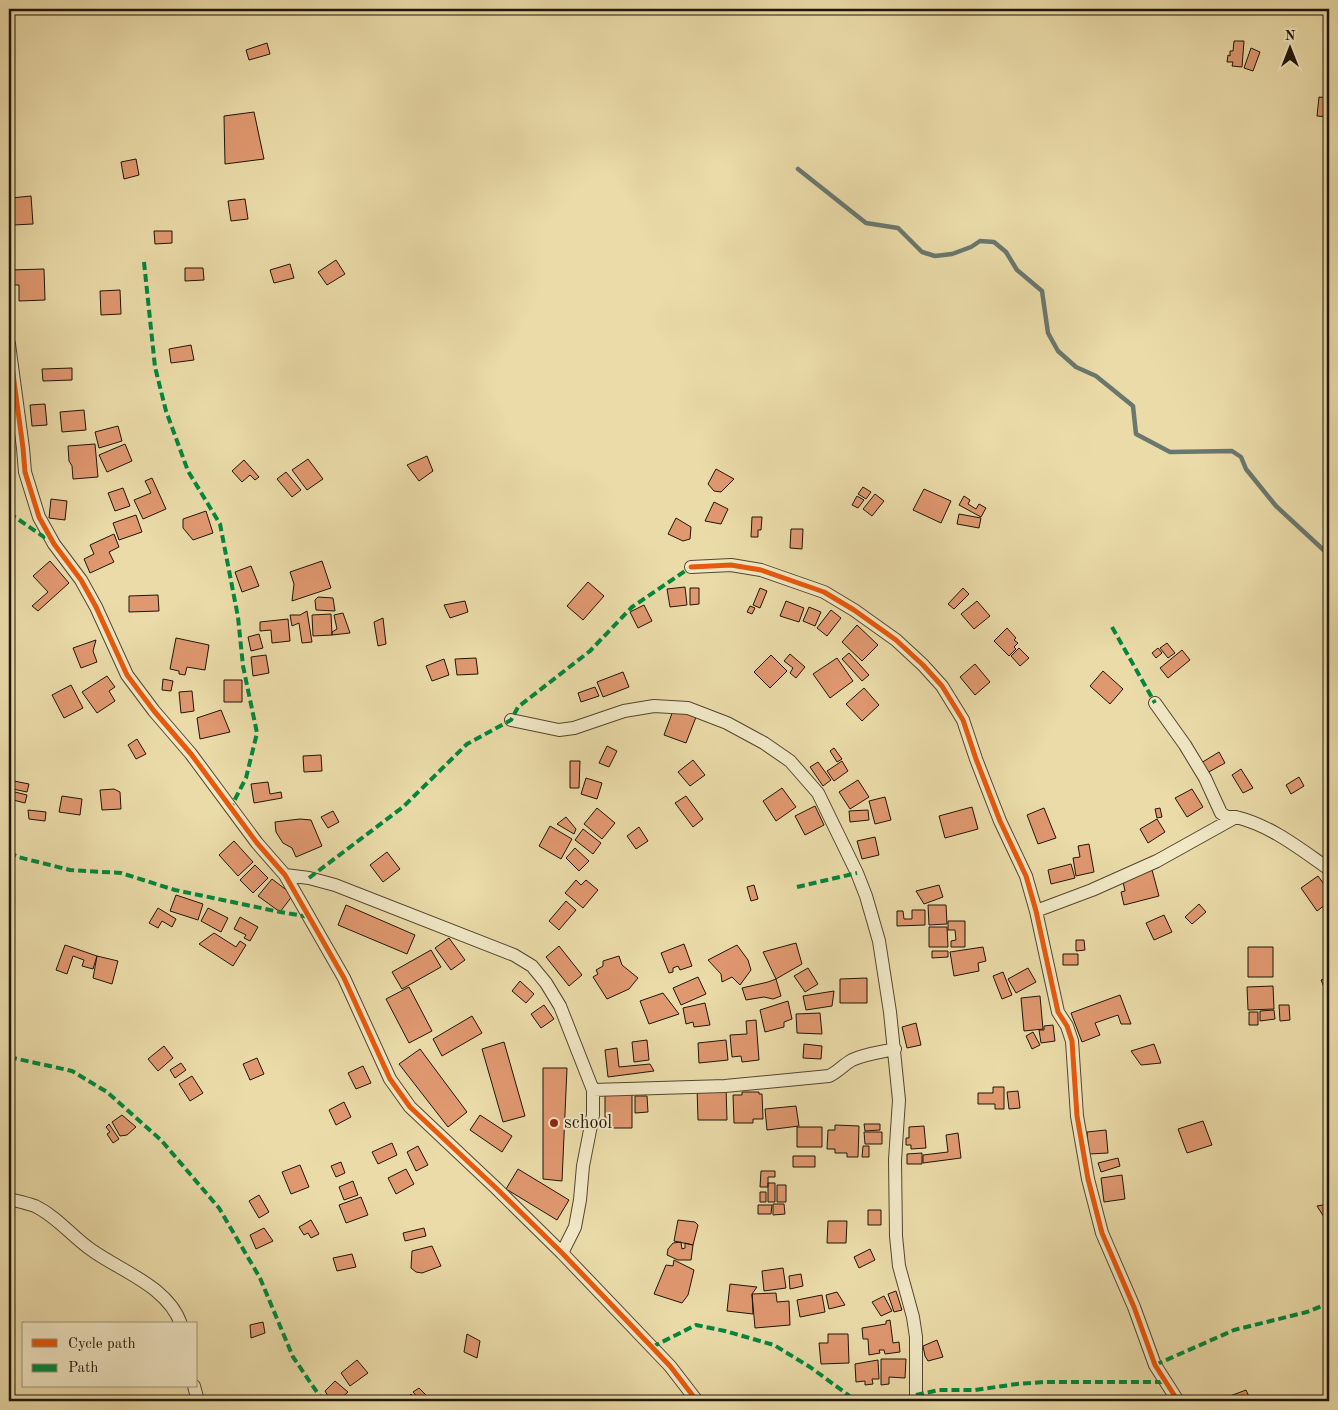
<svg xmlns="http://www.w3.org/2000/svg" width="1338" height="1410" font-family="'Old Standard TT',serif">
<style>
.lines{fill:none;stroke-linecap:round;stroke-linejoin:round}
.stream{stroke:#69776e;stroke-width:4.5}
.building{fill:#e0986f;stroke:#1f1508}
.minor-casing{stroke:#524630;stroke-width:14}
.minor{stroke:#f1e8c6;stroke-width:12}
.quiet{stroke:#00873e;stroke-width:4;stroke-dasharray:8 4;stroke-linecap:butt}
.cycleway-casing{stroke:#f1e8c6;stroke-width:8}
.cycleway{stroke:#e8590c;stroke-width:5}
.poi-dot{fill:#8f2418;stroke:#f1e8c6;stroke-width:2}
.labels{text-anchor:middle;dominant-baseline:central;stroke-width:4;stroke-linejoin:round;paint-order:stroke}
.poi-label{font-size:18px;fill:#1f1508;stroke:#f1e8c6;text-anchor:start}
</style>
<rect width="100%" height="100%" fill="#eadba8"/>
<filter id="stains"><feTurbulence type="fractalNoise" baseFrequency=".004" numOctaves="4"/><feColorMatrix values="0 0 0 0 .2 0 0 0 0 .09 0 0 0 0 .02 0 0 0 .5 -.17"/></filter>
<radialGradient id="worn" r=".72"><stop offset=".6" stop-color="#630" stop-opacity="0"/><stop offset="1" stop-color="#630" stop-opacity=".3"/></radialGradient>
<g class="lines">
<path class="stream" d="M798,169L866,223L898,228L922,252L935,256L952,254L971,247L980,241L994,242L1006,252L1017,270L1042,291L1048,333L1058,351L1076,367L1096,376L1133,406L1136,434L1170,452L1232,451L1241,457L1246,469L1276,506L1329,555"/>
</g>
<path class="building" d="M1234,41H1244L1242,67L1232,66L1233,62H1227L1228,55L1230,56V51H1233Z
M267,43L270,54L249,60L246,50Z
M1251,48L1260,52L1253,71L1244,68Z
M1319,97L1329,98V117L1317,116Z
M254,112L264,159L225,164L224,116Z
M136,159L139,175L124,179L121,162Z
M31,196L33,224L13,225L11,198Z
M245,199L248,219L231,221L228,201Z
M154,231H172V243L155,244Z
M336,260L345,274L327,285L318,272Z
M290,264L294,278L274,283L270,270Z
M185,268H203L204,280L185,281Z
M44,269L45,300L19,301V285H10L9,270Z
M120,290L121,314L101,315L100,291Z
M191,345L194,360L171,363L169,349Z
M72,368V380L43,381L42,369Z
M45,404L47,425L32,426L30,405Z
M84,410L86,430L62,432L60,412Z
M118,426L122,441L99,448L95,432Z
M95,444L98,477L73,479L72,466L69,461L68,446Z
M125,444L132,461L107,472L99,455Z
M427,456L433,471L419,481L407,465Z
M308,459L323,479L307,490L292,470Z
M244,460L259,477L255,480L250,475L242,482L232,471Z
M716,469L734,479L721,492L714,491L708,484Z
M286,472L301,490L292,497L277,479Z
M152,478L166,509L143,519L134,500L151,493L145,481Z
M863,487L871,492L866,499L858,494Z
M123,488L130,506L115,511L108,493Z
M924,489L951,501L941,523L913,510Z
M875,494L884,501L872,516L863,509Z
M857,496L864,500L858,508L852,505Z
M964,496L970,500L968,504L976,509L979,504L986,508L981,517L959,505Z
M51,499L67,501L65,520L49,518Z
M714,502L728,509L721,524L705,521Z
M206,511L213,533L193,540L183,528V519Z
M959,514L981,518L979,528L957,524Z
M136,515L142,532L119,540L113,523Z
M752,517H762L761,530H758V537H751Z
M676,518L691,527L690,539L683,541L668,534Z
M791,529H803L802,549L790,548Z
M114,534L119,547L109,552L114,562L90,573L84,559L94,554L90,545Z
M50,561L69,583L38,611L32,606L48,592L33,576Z
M322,561L331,588L292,601L294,584L290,572Z
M251,566L259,586L242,592L235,572Z
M588,582L604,596L583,620L567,606Z
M685,587L687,605L670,607L667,589Z
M690,588H699V604L690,605Z
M760,588L767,591L760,608L753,605Z
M963,588L969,594L954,609L948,604Z
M158,595L159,611L129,612V596Z
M318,597L333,598L335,611L316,610L315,600Z
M465,601L468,612L450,618L444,605Z
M786,601L804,608L799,622L780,616Z
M977,601L990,616L974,629L961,614Z
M644,605L652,621L638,628L630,612Z
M750,606L755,608L752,614L747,612Z
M809,607L821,612L815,626L803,621Z
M831,610L841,618L827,636L817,628Z
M307,611L312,642L302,643L299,623L292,626L290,615H300Z
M343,613L350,633L332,635V632L337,629L334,615Z
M331,614L332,635L313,636L312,615Z
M383,618L386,644L378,646L374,622Z
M288,619L290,641L272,643L271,630L260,631V622Z
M857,625L878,645L862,661L842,642Z
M1007,628L1016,638L1014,640L1018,643L1014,647L1016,649L1009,656L994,641Z
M259,634L263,648L251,651L248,637Z
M176,638L209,645L205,670L187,667L185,675L179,674V671L170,669Z
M96,640L93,651L97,662L81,668L73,648Z
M1167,643L1175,653L1168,658L1160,648Z
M1019,648L1029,658L1020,666L1011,656Z
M1158,648L1162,653L1156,658L1152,653Z
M1182,650L1190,660L1168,678L1160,668Z
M849,653L869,675L862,681L842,659Z
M790,654L805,667L796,678L790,673L793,668L784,661Z
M266,655L269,673L253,676L251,657Z
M771,655L787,671L770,688L754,672Z
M476,658L478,674L457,675L455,659Z
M837,658L853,681L830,698L813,674Z
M444,659L449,675L432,681L426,666Z
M975,664L990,682L975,695L960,677Z
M1103,671L1123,689L1110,704L1090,686Z
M623,672L629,687L603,697L597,682Z
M107,676L115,687L109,691L115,701L97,713L82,692Z
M163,679L173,681L171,691L162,690Z
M224,680H242V702H224Z
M71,685L83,708L64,718L52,695Z
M595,687L599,696L581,702L578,693Z
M864,688L879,705L862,721L846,704Z
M192,691L194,711L181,713L179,692Z
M674,708L696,717L686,743L664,735Z
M221,710L230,732L200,739L197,718Z
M137,739L146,754L136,759L128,745Z
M607,746L617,751L609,767L599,763Z
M834,748L842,759L837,762L830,751Z
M1219,752L1225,763L1207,773L1201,763Z
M321,755L322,771L304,772L303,756Z
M693,760L705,775L690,786L678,772Z
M570,761H580L579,788H570Z
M842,761L848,771L834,781L827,771Z
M818,762L831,780L823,786L810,767Z
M1241,769L1253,788L1243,793L1232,775Z
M1299,777L1304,786L1291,794L1286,785Z
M586,778L602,783L597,799L581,794Z
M858,780L869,797L850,809L839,792Z
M14,781L29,784L27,792L13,789Z
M268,782L270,794L281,792L282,798L254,803L251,784Z
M782,788L796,807L776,821L763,801Z
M114,789L120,792L121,809L102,810L100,790Z
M1192,789L1203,807L1187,817L1175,798Z
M11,791L27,795L25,803L9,799Z
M62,796L82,799L80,815L59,812Z
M686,796L703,819L693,827L675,803Z
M885,797L891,820L875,824L869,801Z
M815,806L824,825L805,835L795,816Z
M972,807L978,829L945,838L939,816Z
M597,808L615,823L602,839L584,824Z
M1044,808L1056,838L1038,844L1027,815Z
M1160,808L1162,817L1157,818L1155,809Z
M28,810L46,812L45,821L29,819Z
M868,810L869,820L850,822L849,811Z
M333,811L339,822L328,828L321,817Z
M566,817L576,829L574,834L557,824Z
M300,819L311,820L322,846L296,857L292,848L283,843L276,832L275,822Z
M1157,819L1165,832L1148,843L1140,829Z
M550,826L572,839L561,859L539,846Z
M639,827L648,841L636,849L627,836Z
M583,829L601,843L593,854L575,840Z
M875,837L879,855L862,859L857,841Z
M234,841L253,862L238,876L219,855Z
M1089,844L1094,872L1076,876L1073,858L1080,857L1078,846Z
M575,848L589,861L579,871L566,858Z
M387,852L400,869L383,882L370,865Z
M1071,864L1075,878L1051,884L1048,870Z
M255,865L268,878L253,893L240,880Z
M1152,870L1159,896L1124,905L1121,892L1125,891L1122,877Z
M1318,876L1329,891V902L1317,911L1301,888Z
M272,879L293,895L280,912L258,896Z
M576,880L581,885L586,880L598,890L583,908L565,893Z
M754,885L758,899L751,901L747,887Z
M939,885L943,897L924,904L916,891Z
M176,895L203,904L198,920L170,911Z
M566,901L576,910L559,930L549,921Z
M1199,904L1206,912L1192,924L1185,917Z
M346,905L415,935L407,954L338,925Z
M928,905H946L947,924L929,925Z
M158,908L176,919L172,927L162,921L158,928L149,923Z
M208,908L228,918L221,932L201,921Z
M912,910H925V925L897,926V911H903L904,919H912Z
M1164,915L1172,932L1154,940L1146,923Z
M240,917L258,927L250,941L244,938L246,935L234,929Z
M948,921H965V947H951V941L956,940L955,930H948Z
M929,927H947L948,947H929Z
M214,933L236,947L240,941L246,945L233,966L199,944Z
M449,938L465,960L451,970L435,948Z
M1076,940H1084L1085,950L1076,951Z
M796,943L802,964L776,979L763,952Z
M684,944L692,966L680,970L678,966L673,968V972L669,973L661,953Z
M65,945L97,956L93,969L82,966L84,960L73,956L67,974L56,970Z
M737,945L748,960L751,970L740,985L732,977L722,982L721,974L708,960Z
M559,946L582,975L569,986L546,957Z
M983,947L986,961L978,963L979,971L954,976L950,952Z
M1248,947H1273V977H1248Z
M431,950L441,967L402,989L392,972Z
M932,951H948V957L932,958Z
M1063,954H1078V965H1063Z
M97,956L118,961L112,984L93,978Z
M619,956L622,965L638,978L629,989L607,999L593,977L598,974L596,970L603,966V961Z
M808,968L818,984L805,992L794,976Z
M1028,968L1036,982L1016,993L1008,979Z
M1003,972L1012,995L1002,999L993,976Z
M698,977L706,994L681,1005L673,988Z
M867,978V1003H840V979Z
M1328,978L1329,982V999L1321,980Z
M776,979L781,996L773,999L764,997L746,1000L742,988L768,982Z
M520,981L534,994L526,1003L512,991Z
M1273,986L1274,1009L1248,1010L1247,987Z
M409,987L432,1031L409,1043L386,999Z
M834,991L832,1006L806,1010L803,996Z
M663,993L679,1014L649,1024L640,1001Z
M1120,995L1131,1024H1121L1118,1015L1095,1023L1100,1035L1082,1042L1071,1013Z
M1040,996L1043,1029L1024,1031L1021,998Z
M788,1001L792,1019L784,1022V1027L765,1032L760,1010Z
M705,1003L710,1025L694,1027L693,1022L686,1024L683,1008Z
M544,1005L554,1019L541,1028L531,1014Z
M1279,1005H1289L1290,1020L1280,1021Z
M1274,1010L1275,1019L1260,1021V1011Z
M1249,1012H1258V1025H1249Z
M820,1013L822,1034L797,1033L796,1014Z
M472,1016L482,1033L442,1056L433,1039Z
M756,1020L759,1060L742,1062L741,1056L732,1057L730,1035L747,1034L746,1021Z
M916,1023L921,1045L907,1048L902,1027Z
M1053,1025L1055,1041L1041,1043L1039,1030H1044V1026Z
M1033,1032L1040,1045L1032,1049L1026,1036Z
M647,1040L649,1060L634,1062L632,1042Z
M726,1040L728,1060L699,1063L698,1043Z
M504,1042L525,1116L503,1122L482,1049Z
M804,1044L822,1046L821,1059L803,1058Z
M1154,1044L1161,1063L1141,1065L1131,1051Z
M164,1046L173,1058L158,1071L148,1059Z
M617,1048L619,1067L650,1064L654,1071L608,1077L605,1050Z
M420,1049L467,1112L448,1127L399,1064Z
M257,1058L264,1074L250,1080L243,1064Z
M181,1063L186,1070L175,1078L170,1070Z
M363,1066L371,1083L356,1089L348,1073Z
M543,1068H567L562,1181L543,1179Z
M192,1076L203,1093L190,1101L179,1084Z
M993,1087H1004V1109H995V1104H978V1093H993Z
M697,1088H726L727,1120H698Z
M1018,1091L1020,1108L1009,1109L1007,1092Z
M742,1092H759V1094H762L763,1119H753V1123H734L733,1095H742Z
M605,1093H632V1128H605Z
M635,1096H647L648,1112L635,1113Z
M344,1102L351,1117L336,1125L329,1110Z
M796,1106L799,1126L767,1130L765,1109Z
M122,1115L136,1127L127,1135L120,1136L112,1122Z
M480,1115L512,1136L502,1152L470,1130Z
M1203,1121L1212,1145L1187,1153L1178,1129Z
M109,1124L119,1139L113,1143L107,1134L110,1132L106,1127Z
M864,1124H880V1130L865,1131Z
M835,1125L859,1126L858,1157H847V1153H835V1149H827L828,1130H835Z
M924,1126L926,1148L911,1149V1145H906V1138H909V1127Z
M797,1127H822V1147H797Z
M1106,1130L1108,1153L1089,1154L1087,1132Z
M864,1132H882V1144H865Z
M958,1133L961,1158L923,1163V1155L948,1152L946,1135Z
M392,1143L397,1155L378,1164L372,1152Z
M418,1146L428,1165L416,1171L407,1152Z
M863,1146H869V1157H862Z
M922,1153V1164H907V1154Z
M793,1156H815V1167H793Z
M1118,1158L1120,1166L1101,1172L1098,1163Z
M341,1162L345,1173L336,1177L331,1166Z
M300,1165L309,1187L291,1194L282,1172Z
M406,1169L414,1184L396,1194L388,1178Z
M518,1169L569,1200L557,1220L506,1189Z
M761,1171H775V1177H768V1187H760Z
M1122,1175L1125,1199L1104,1202L1101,1178Z
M353,1181L358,1195L344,1200L339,1187Z
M768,1183H775V1202H768Z
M777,1185H786V1202H777Z
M760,1192H766V1202H760Z
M259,1195L269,1212L259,1218L249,1201Z
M361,1197L368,1215L346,1223L339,1205Z
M773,1204H784L785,1214L773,1215Z
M1329,1204V1225L1317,1206Z
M758,1205H772L771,1214H758Z
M868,1210H881V1225H868Z
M311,1220L319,1234L311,1238L308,1233L304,1235L299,1227Z
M678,1220L695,1222L698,1225L693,1245L674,1241Z
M828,1221H847L846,1243H827Z
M264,1228L273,1241L256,1249L250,1235Z
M424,1228L426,1236L405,1241L403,1233Z
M681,1242L682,1249L685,1248V1243L693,1245L691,1260H678L667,1255L668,1249L673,1243Z
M432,1246L441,1266L422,1273L416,1272L411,1268L412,1251Z
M870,1249L875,1260L859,1268L854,1257Z
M352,1254L356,1267L337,1271L333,1258Z
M674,1260L694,1270L688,1295L682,1303L654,1294L666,1265L673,1266Z
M783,1268L786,1288L764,1291L762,1271Z
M801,1274L803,1286L790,1289L789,1276Z
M730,1284L757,1287L752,1294L753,1314L727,1311Z
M896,1291L902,1310L894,1312L888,1294Z
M837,1292L845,1305L829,1309L826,1295Z
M776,1293L777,1302L789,1301L790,1325L755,1328L752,1294Z
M822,1295L825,1312L800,1317L797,1300Z
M884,1296L892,1311L881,1316L872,1302Z
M890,1320L893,1343L899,1342L900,1352L885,1354L884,1350H879L880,1353L869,1355L868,1339H863L862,1328L886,1324V1321Z
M263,1322L265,1333L251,1338L250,1325Z
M467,1334L480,1341L477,1358L464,1352Z
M828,1334H848L849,1363L821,1364L819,1343H828Z
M937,1340L943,1357L928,1361L925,1356L923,1346Z
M881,1359H906L905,1378L889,1377V1384L881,1385Z
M357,1360L368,1373L350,1386L341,1373Z
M878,1360L879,1379H872L873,1384L865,1385V1381L856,1382L855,1364Z
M335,1381L348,1392L338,1401H331L325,1391Z
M419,1388L426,1395L420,1400L413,1392Z
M1246,1390L1251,1401H1224L1222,1399Z
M411,1394L418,1401H404Z
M989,1396H1029L1030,1401H976V1399L988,1400Z
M1329,1397V1401H1304Z"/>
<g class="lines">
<g class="minor-casing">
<path id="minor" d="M9,344L23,448L25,472L39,517L54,544L81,580L96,607L127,675L154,711L191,754L257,843L285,875L344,978L390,1079L410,1107L496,1188L562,1253L670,1366L697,1401
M691,567L731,565L761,570L824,592L854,610L896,640L923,665L942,686L963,720L976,759L1000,821L1026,876L1036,911L1058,1012L1067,1026L1072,1041L1077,1116L1088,1179L1102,1233L1134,1307L1155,1365L1178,1401
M1155,703L1185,745L1205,778L1221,813L1227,817H1236
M511,720L559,730L574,728L624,711L654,706L688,708L727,723L764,743L790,761L818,793L857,873L866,896L879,941L890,1012L899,1100L895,1160L896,1236L899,1266L913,1317L916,1337V1401
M285,875L309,878L335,885L514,955L532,966L546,983L560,1006L593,1090V1115L583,1166L580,1200L575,1227L562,1253
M1036,911L1092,890L1157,861L1236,817C1272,826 1300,849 1329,869
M593,1090L725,1086L829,1076C838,1072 843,1065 852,1060C864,1054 881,1052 895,1049
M9,1199C17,1201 27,1203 35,1206C58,1217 73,1238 93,1251C123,1272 168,1287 181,1324
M194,1386L198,1401"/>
</g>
<use href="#minor" class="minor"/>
<path class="quiet" d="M144,262L155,367L166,411L188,471L220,524L238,617L243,666L257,733L246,778L231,807
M9,513L50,541
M1112,627L1155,703
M9,852L18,857L70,870L121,873L175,890L280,912L310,917
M309,878L403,807L467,744L511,720L518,707L590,651L632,607L691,567
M797,887L857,873
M9,1057L72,1071L107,1092L161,1140L219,1208L260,1278L293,1357L323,1401
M652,1347L696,1325L725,1331L774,1345L810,1367L851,1397L853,1401
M1155,1365L1234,1330L1307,1312L1329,1303
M916,1395L939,1390H975L1017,1384L1044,1382H1166"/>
<g class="cycleway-casing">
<path id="cycleway" d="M9,344L23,448L25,472L39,517L54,544L81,580L96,607L127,675L154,711L191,754L257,843L285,875L344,978L390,1079L410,1107L496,1188L562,1253L670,1366L697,1401
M691,567L731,565L761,570L824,592L854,610L896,640L923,665L942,686L963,720L976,759L1000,821L1026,876L1036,911L1058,1012L1067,1026L1072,1041L1077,1116L1088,1179L1102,1233L1134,1307L1155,1365L1178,1401"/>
</g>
<use href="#cycleway" class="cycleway"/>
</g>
<circle class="poi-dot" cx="554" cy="1123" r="5"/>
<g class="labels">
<g class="poi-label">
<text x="564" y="1123">school</text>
</g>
</g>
<rect width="1338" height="1410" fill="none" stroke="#eadba8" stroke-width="30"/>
<rect x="10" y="10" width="1318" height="1390" fill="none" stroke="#1f1508" stroke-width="2.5"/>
<rect x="15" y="15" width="1308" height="1380" fill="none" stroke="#1f1508"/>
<rect x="22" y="1322" width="175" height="65" fill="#f1e8c6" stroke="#9d947a"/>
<rect x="32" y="1339" width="25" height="8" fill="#e8590c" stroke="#9d947a"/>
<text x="68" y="1348" font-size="15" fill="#1f1508">Cycle path</text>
<rect x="32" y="1364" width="25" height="8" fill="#00873e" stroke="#9d947a"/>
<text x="68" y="1372" font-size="15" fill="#1f1508">Path</text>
<g transform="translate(1290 48)" stroke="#f1e8c6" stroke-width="4" paint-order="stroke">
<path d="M0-4L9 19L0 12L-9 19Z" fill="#1f1508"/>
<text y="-8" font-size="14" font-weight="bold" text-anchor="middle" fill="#1f1508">N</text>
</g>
<rect width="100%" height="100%" filter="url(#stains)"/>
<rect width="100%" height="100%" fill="url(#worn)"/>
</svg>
